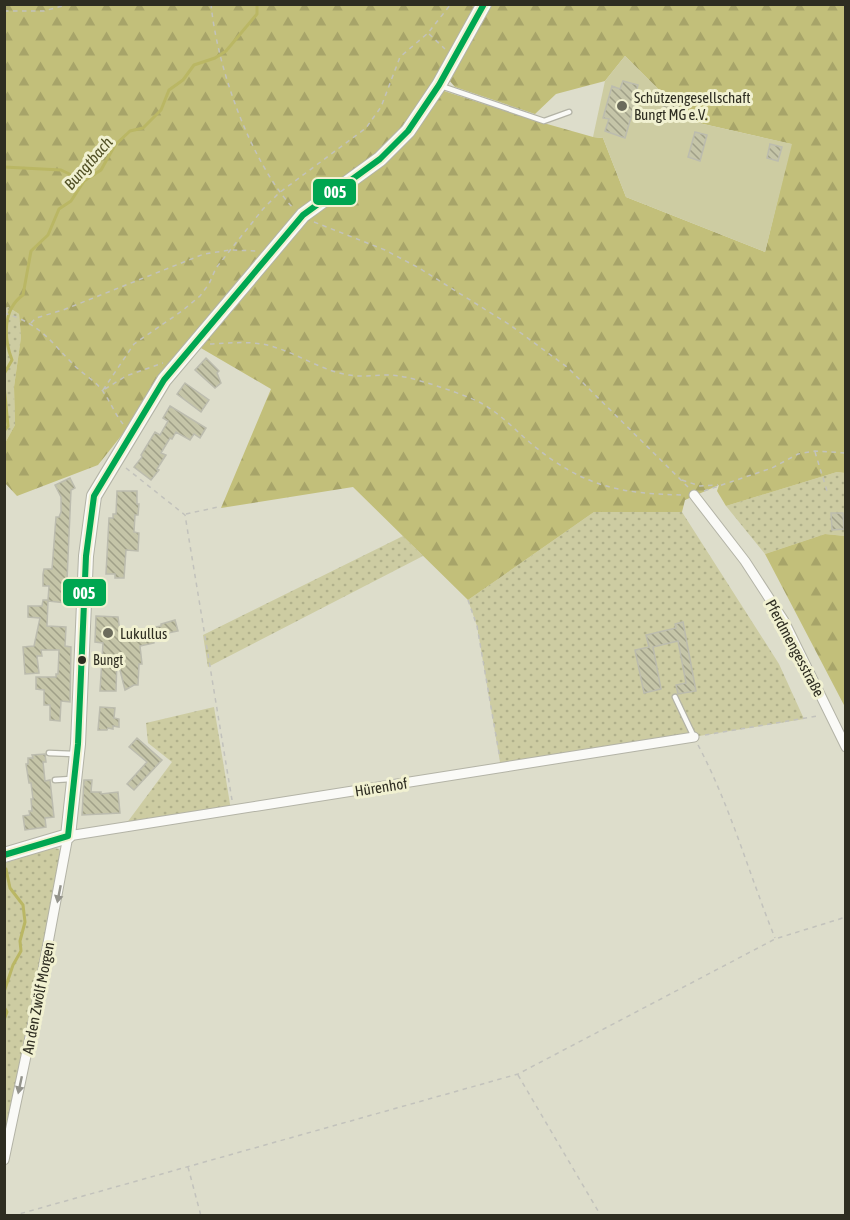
<svg xmlns="http://www.w3.org/2000/svg" width="850" height="1220" font-family="'Asap Condensed',sans-serif">
<style>
.grass{fill:url(#grass-dots)}
.forest{fill:url(#forest-firs)}
.pitch{fill:#cdcca2}
.lines{fill:none;stroke-linecap:round;stroke-linejoin:round}
.stream{stroke:#bab764;stroke-width:3}
.building{fill:url(#building-back-hatch);stroke:#bcbcae;stroke-width:1.5}
.lane-casing{stroke:#b3b3a6;stroke-width:7}
.street-casing{stroke:#b3b3a6;stroke-width:11}
.secondary-casing{stroke:#b3b3a6;stroke-width:16}
.path{stroke:#c2c2bc;stroke-width:1.5;stroke-dasharray:4.5 4.5;stroke-linecap:butt}
.lane{stroke:#fafaf7;stroke-width:4.5}
.street{stroke:#fafaf7;stroke-width:9}
.secondary{stroke:#fafaf7;stroke-width:14}
.bus-1-casing{stroke:#f1f1d1;stroke-width:10}
.bus-1{stroke:#00a651;stroke-width:6}
.oneway{fill:#94948c}
.poi-dot{fill:#6b6b5c;stroke:#f1f1d1;stroke-width:2}
.bus-dot{fill:#2e2d21;stroke:#f1f1d1;stroke-width:2}
.labels{text-anchor:middle;dominant-baseline:central;stroke-width:6;stroke-linejoin:round;paint-order:stroke}
.bus-label{font-size:14px;fill:#2e2d21;stroke:#f1f1d1;text-anchor:start}
.poi-label{font-size:15px;fill:#2e2d21;stroke:#f1f1d1;text-anchor:start}
.street-label{font-size:15px;fill:#2e2d21;stroke:#f1f1d1}
.water-label{font-size:16px;font-style:italic;fill:#515024;stroke:#f1f1d1}
.line-badge{stroke:#f1f1d1;stroke-width:2}
.badge-label{font-size:16px;text-anchor:middle;font-weight:bold;fill:#fff}
</style>
<defs>
<pattern id="grass-dots" width="8" height="8" patternUnits="userSpaceOnUse" patternTransform="scale(1.5)"><rect width="8" height="8" fill="#cdcca2"/><path d="M2 2h.1M6 6h.1" fill="none" stroke="#b0b08b" stroke-width="1.8" stroke-linecap="round"/></pattern>
<pattern id="forest-firs" width="22" height="20" patternUnits="userSpaceOnUse" patternTransform="scale(1.5)"><rect width="22" height="20" fill="#c2bf7a"/><path d="M5 1l3.5 6h-7zM16 11l3.5 6h-7z" fill="#a7a469"/></pattern>
<pattern id="building-back-hatch" width="6" height="6" patternUnits="userSpaceOnUse" patternTransform="scale(1.5)"><rect width="6" height="6" fill="#c5c5a8"/><path d="M-1 5l2 2M0 0l6 6M5-1l2 2" fill="none" stroke="#a0a088"/></pattern>
</defs>
<rect width="100%" height="100%" fill="#ddddcb"/>
<path class="grass" d="M8,307L19,314L21,337L14,387L15,425L5,443L4,308Z
M837,472L845,473V536L825,534L765,554L726,506Z
M594,512H682L779,664L804,719L501,768L477,626L468,600Z
M403,536L423,556L208,667L203,635Z
M214,707L231,810L126,824L172,762L148,743L146,723Z
M53,848L59,849L63,857L5,1147V863Z"/>
<path class="forest" d="M5,5H480L441,90L533,120L593,137L603,138L626,197L765,252L791,144L690,121L625,56L605,81L556,94L535,114L455,87L448,79L492,5H845V473L837,472L726,506L717,491L719,485L685,500L682,512H594L468,600L353,487L221,508L271,389L194,344L98,465L17,496L5,483V443L15,425L14,387L21,337L19,314L8,307L5,308Z
M825,534L845,536V707L765,554Z"/>
<path class="pitch" d="M625,56L690,121L792,144L765,252L626,197L603,138L593,137L605,81Z"/>
<g class="lines">
<path class="stream" d="M4,167L61,170L84,181
M4,374L12,360C4,339 2,310 23,295L31,251L48,235L59,209L71,201L84,181L101,170L115,145L130,131L143,128L161,110L169,90L183,80L194,65L215,58L226,51L257,14V4
M4,385L8,426L4,431
M4,992L13,965L21,951L20,941L25,922L23,905L10,888L6,869
M4,1007L7,1012L4,1020"/>
</g>
<path class="building" d="M623,81L638,85L636,93L638,94L625,138L605,131L609,119L603,118L612,86L620,89Z
M665,102L679,107L675,120L661,116Z
M695,132L707,135L700,161L688,157Z
M770,144L782,147L778,161L767,158Z
M206,358L219,371L217,373L221,383L215,388L195,370Z
M185,383L209,400L201,412L177,394Z
M170,406L206,428L200,438L194,434L190,440L176,432L172,439L170,438L161,453L166,455L157,469L159,470L151,480L134,467L142,457L141,455L155,432L160,435L168,421L163,418Z
M70,478L75,488L71,490L66,603L48,601L47,626L66,627L65,646L71,647L70,702L61,701L60,721L50,720V705H44V690L36,689V677H56V674H58L59,650H41L42,656H37L39,673L25,674L23,647L34,646L40,618L28,617V606H42L43,600H48L49,586H43V574L44,569H52L56,517H59L61,512V497L55,485Z
M117,491H137V504H139L138,515H135L134,532L139,533L138,551L126,550L124,578H115V574H106L109,518H113V514H116Z
M831,513H843L844,529L832,530Z
M96,616L118,617L120,631L126,630V633L161,626V624L175,620L178,631L153,636L154,643L140,646L142,664H139L138,685H134L125,690L117,658L116,691H100L103,643L95,642Z
M683,622L696,691L678,694L676,685L686,683L678,641L653,647L661,689L644,693L635,650L649,647L646,635L676,628L675,624Z
M100,707L115,708L114,718L119,719V727L113,726V729L108,728L107,730H98Z
M137,738L162,760L134,790L127,784L147,762L129,747Z
M45,754L46,762H43L45,781L50,780L54,817L45,818L46,827L25,830L23,816L30,815L29,811H32L31,799H33L31,783H29L26,764H28V758H33L32,755Z
M84,780H92L91,792H101V794L118,792L120,813L82,815Z"/>
<g class="lines">
<g class="lane-casing">
<path id="lane" d="M441,86L544,121L569,112
M675,697L694,737
M49,753L74,754
M55,780L71,779"/>
</g>
<g class="street-casing">
<path id="street" d="M694,495L745,561L784,621L846,747
M4,1160L34,1018L68,836L694,737"/>
</g>
<g class="secondary-casing">
<path id="secondary" d="M4,855L68,836L78,744L86,556L94,496L164,380L303,215L380,159L408,131L439,85L484,4"/>
</g>
<path class="path" d="M211,4C217,67 250,161 293,208
M4,11H44L69,4
M429,34L445,49
M314,222L385,250L419,268L510,325L567,367L688,487
M4,313C42,324 51,343 77,368C86,376 98,383 104,393C111,403 115,414 123,424
M31,323L36,318L63,310L204,254L230,250L257,251
M210,344C233,343 256,340 277,348C302,356 323,371 349,375C366,378 383,373 399,376C416,378 466,395 481,403C501,414 517,432 534,446C584,487 622,494 685,495
M105,389L126,376L163,363
M103,390L134,344L182,311L200,296L209,284L216,268L263,209L279,193L366,128L381,107L400,57L428,33L451,4
M815,452L827,491
M126,468L185,515L232,800
M682,480L700,486L718,485
M704,491L772,468L798,454L815,451L846,453
M186,514L218,507
M468,600L477,626L500,759
M705,735L818,716
M698,745C730,805 749,874 775,938
M518,1075L601,1216
M188,1167L201,1216
M12,1216L518,1074L775,939L846,917"/>
<use href="#lane" class="lane"/>
<use href="#street" class="street"/>
<use href="#secondary" class="secondary"/>
<g class="bus-1-casing">
<path id="bus-1" d="M68,836L78,744L86,556L94,496L164,380L303,215L380,159L408,131L439,85L484,4
M4,855L68,836"/>
</g>
<use href="#bus-1" class="bus-1"/>
</g>
<defs><path id="oneway-solid" d="M-6-.8H1V-3.2L6.5 0L1 3.2V.8H-6Z" transform="scale(1.5)"/></defs>
<g class="oneway">
<use href="#oneway-solid" transform="translate(59 894) rotate(101)"/>
<use href="#oneway-solid" transform="translate(20 1085) rotate(102)"/>
</g>
<g class="poi-dot">
<circle cx="622" cy="106" r="6"/>
<circle cx="108" cy="633" r="6"/>
</g>
<circle class="bus-dot" cx="82" cy="660" r="5"/>
<g class="labels">
<g class="bus-label">
<text x="93" y="660">Bungt</text>
</g>
<g class="poi-label">
<text x="634" y="97">Schützengesellschaft<tspan x="634" dy="17">Bungt MG e.V.</tspan></text>
<text x="120" y="633">Lukullus</text>
</g>
<g class="street-label">
<text transform="translate(795 648) rotate(62)">Pferdmengesstraße</text>
<text transform="translate(381 787) rotate(-9)">Hürenhof</text>
<text transform="translate(38 998) rotate(-79)">An den Zwölf Morgen</text>
</g>
<g class="water-label">
<text transform="translate(88 163) rotate(-49)">Bungtbach</text>
</g>
</g>
<g class="line-badge">
<rect x="312" y="178" width="45" height="28" rx="6" fill="#00a651"/>
<rect x="62" y="578" width="45" height="29" rx="6" fill="#00a651"/>
</g>
<g class="badge-label">
<text x="335" y="198">005</text>
<text x="84" y="599">005</text>
</g>
<rect width="850" height="1220" fill="none" stroke="#2e2d21" stroke-width="12"/>
</svg>
